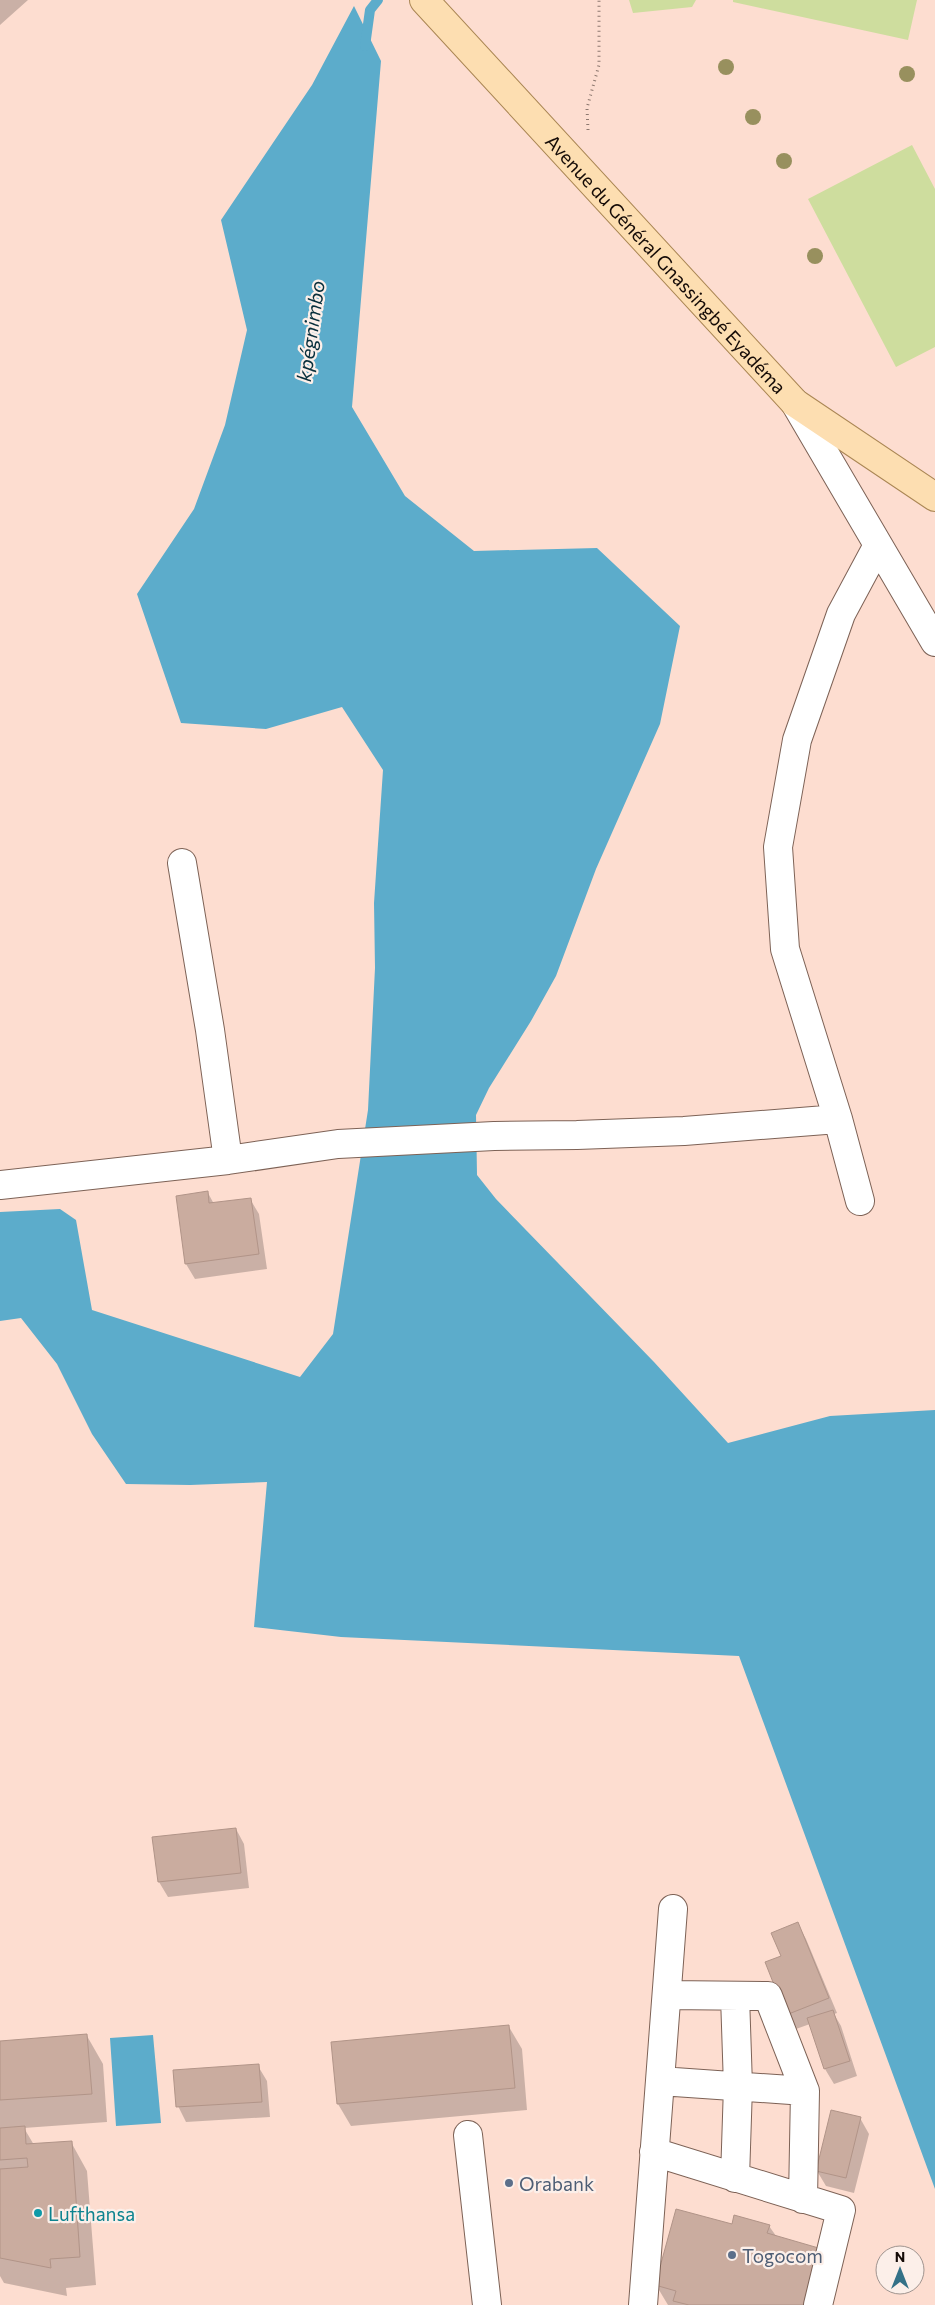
<svg xmlns="http://www.w3.org/2000/svg" width="935" height="2305" font-family="Commissioner,sans-serif">
<style>
.green{fill:#cedd9e}
.water{fill:#5caccb}
.shadow{fill:#0003}
.lines{fill:none;stroke-linecap:round;stroke-linejoin:round}
.stream{stroke:#5caccb;stroke-width:10}
.building{fill:#caac9f;stroke:#b19488}
.minor-casing{stroke:#7d6256;stroke-width:30}
.major-casing{stroke:#aa8654;stroke-width:30}
.path{stroke:#8d786f;stroke-width:3;stroke-dasharray:1 4;stroke-linecap:butt}
.minor{stroke:#fff;stroke-width:28}
.major{stroke:#fddeb1;stroke-width:28}
.tree{fill:#98905e}
.service-dot{fill:#5c6f8a;stroke:#fcefe9;stroke-width:2}
.culture-dot{fill:#0f9aa8;stroke:#fcefe9;stroke-width:2}
.labels{text-anchor:middle;dominant-baseline:central;stroke-width:4.5;stroke-linejoin:round;paint-order:stroke}
.street-label{font-size:19px;fill:#150b07;stroke:#fcefe9}
.service-label{font-size:19px;fill:#4e5e75;stroke:#fcefe9;text-anchor:start}
.culture-label{font-size:19px;fill:#0d838f;stroke:#fcefe9;text-anchor:start}
.water-label{font-size:20px;font-style:italic;fill:#082f3c;stroke:#fcefe9}
</style>
<rect width="100%" height="100%" fill="#fdddd0"/>
<path class="green" d="M629,0H696L692,7L633,13Z
M733,0H917L908,40L733,2Z
M912,145L935,189V347L896,367L808,199Z"/>
<path class="water" d="M354,6L381,61L352,407L405,496L474,551L597,548L680,626L660,724L596,869L556,976L531,1021L489,1088L476,1115L477,1175L496,1199L654,1362L728,1443L830,1416L935,1410V2189L739,1656L341,1637L254,1627L267,1482L190,1485L126,1484L92,1434L57,1364L21,1318L0,1321V1212L60,1209L76,1220L92,1310L300,1377L333,1334L368,1110L375,968L374,903L383,770L342,707L266,729L181,723L137,594L194,509L225,425L247,330L221,220L312,85Z
M153,2035L161,2123L116,2126L110,2038Z"/>
<path class="shadow" d="M0,0H28L0,25Z
M208,1193L214,1204L250,1199L259,1214L267,1269L195,1279L186,1264Z
M236,1829L244,1844L249,1888L168,1897L159,1882Z
M798,1924L806,1939L837,2013L834,2014L841,2026L857,2076L834,2084L825,2069L810,2024L796,2029L787,2014L782,1957Z
M509,2027L522,2049L527,2110L351,2126L338,2104L332,2043Z
M87,2036L103,2064L107,2122L24,2128L34,2145L71,2142L87,2171L96,2285L66,2288L67,2296L4,2283L0,2276V2042Z
M258,2066L267,2081L270,2117L186,2122L178,2106Z
M860,2118L869,2134L854,2193L826,2186L817,2171Z
M733,2226H769L825,2305H668L656,2285Z"/>
<g class="lines">
<path class="stream" d="M365,46L370,10L378,0"/>
</g>
<path class="building" d="M208,1191L209,1203L251,1198L259,1254L185,1264L176,1196Z
M236,1828L241,1873L158,1882L152,1837Z
M798,1922L829,1998L786,2015L765,1962L781,1956L771,1933Z
M833,2010L850,2061L824,2069L807,2018Z
M509,2025L515,2088L337,2104L331,2042Z
M87,2034L92,2094L0,2100V2041Z
M259,2064L262,2102L176,2107L173,2070Z
M831,2110L861,2117L846,2178L816,2171Z
M25,2126L26,2144L72,2141L80,2257L50,2259L51,2268L0,2258V2169L28,2167L27,2158L0,2160V2128Z
M676,2209L732,2224L734,2215L770,2225L767,2233L822,2249L807,2305H689L673,2301L676,2291L655,2285Z"/>
<g class="lines">
<g class="minor-casing">
<path id="minor" d="M795,403L935,642
M182,863L210,1030L228,1160
M0,1185L228,1160L338,1144L494,1136L577,1135L684,1131L838,1119
M860,1201L838,1119L785,949L778,847L797,740L841,614L878,545
M667,1995L768,1996L805,2091L803,2199
M735,1996L738,2086L735,2178
M660,2081L805,2091
M468,2135L487,2305
M654,2152L841,2210L818,2305
M643,2305L673,1909"/>
</g>
<g class="major-casing">
<g id="major">
<path id="s1" d="M424,0L795,403L935,497"/>
</g>
</g>
<path class="path" d="M588,130L587,108L599,65V0"/>
<use href="#minor" class="minor"/>
<use href="#major" class="major"/>
</g>
<g class="tree">
<circle cx="726" cy="67" r="8"/>
<circle cx="907" cy="74" r="8"/>
<circle cx="753" cy="117" r="8"/>
<circle cx="784" cy="161" r="8"/>
<circle cx="815" cy="256" r="8"/>
</g>
<g class="service-dot">
<circle cx="509" cy="2183" r="5"/>
<circle cx="732" cy="2255" r="5"/>
</g>
<circle class="culture-dot" cx="38" cy="2213" r="5"/>
<g class="labels">
<g class="street-label">
<text stroke="none"><textPath href="#s1" startOffset="358">Avenue du Général Gnassingbé Eyadéma</textPath></text>
</g>
<g class="service-label">
<text x="519" y="2183">Orabank</text>
<text x="742" y="2255">Togocom</text>
</g>
<g class="culture-label">
<text x="48" y="2213">Lufthansa</text>
</g>
<g class="water-label">
<text transform="translate(310 331) rotate(-82)">kpégnimbo</text>
</g>
</g>
<g transform="translate(900 2270)"><circle r="24" fill="#fcefe9" stroke="#a0948f"/>
<path d="M0-4L9 19L0 12L-9 19Z" fill="#347187"/>
<text y="-8" font-size="14" font-weight="bold" text-anchor="middle" fill="#150b07">N</text>
</g>
</svg>
